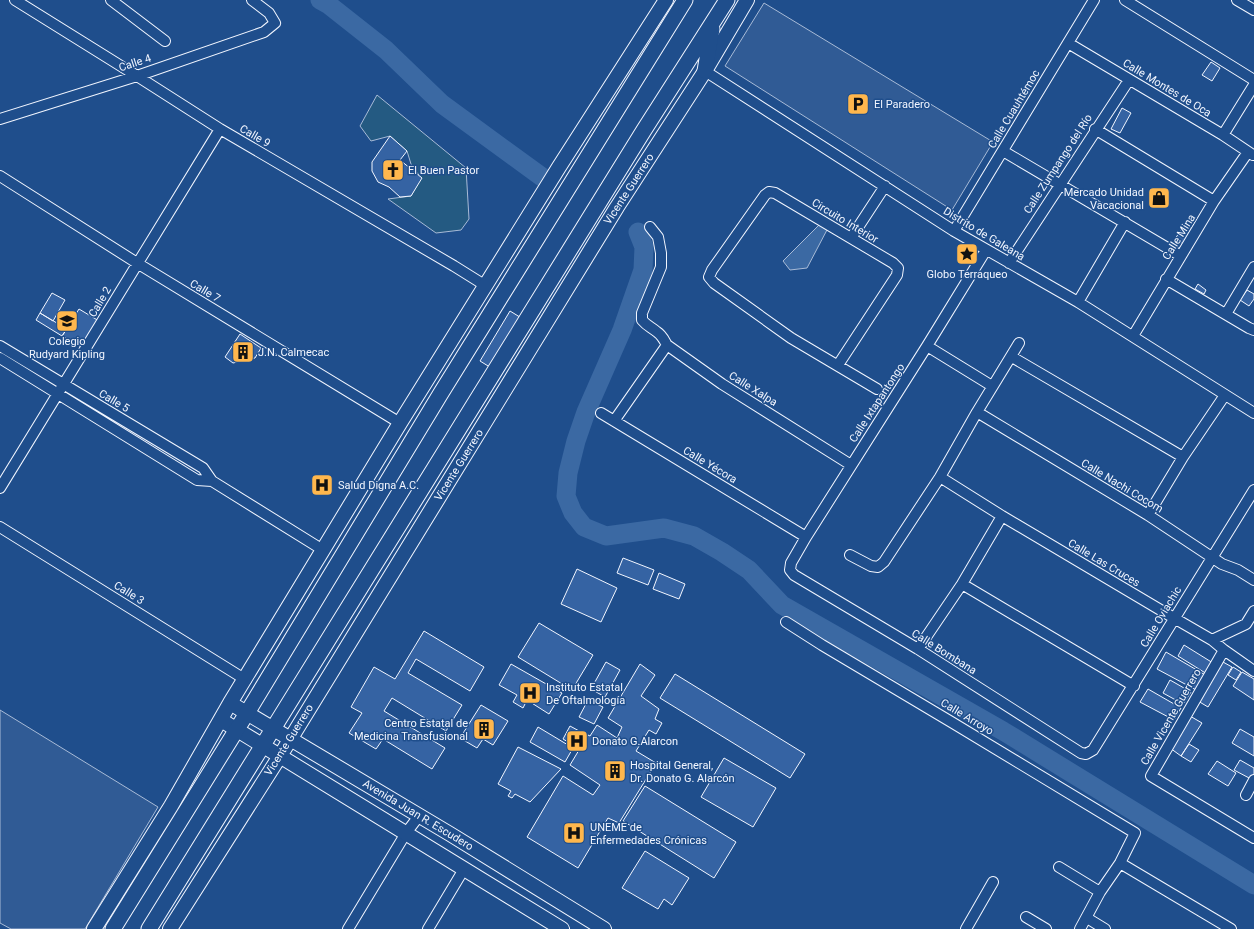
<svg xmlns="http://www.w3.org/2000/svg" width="1254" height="929" font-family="Roboto,sans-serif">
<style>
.green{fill:#245a82;stroke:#a8bbd7}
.parking{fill:#305b95;stroke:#a8bbd7}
.water{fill:#3b69a3;stroke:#a8bbd7}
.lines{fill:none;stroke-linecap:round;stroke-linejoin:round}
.river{stroke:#3b69a3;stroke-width:19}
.building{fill:#3563a3;stroke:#f2f6ff}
.street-casing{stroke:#f2f6ff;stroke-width:12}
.secondary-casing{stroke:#f2f6ff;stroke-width:16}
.primary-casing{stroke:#f2f6ff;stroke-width:17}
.street{stroke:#1f4e8c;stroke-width:10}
.secondary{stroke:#1f4e8c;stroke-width:14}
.primary{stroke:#1f4e8c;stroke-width:15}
.labels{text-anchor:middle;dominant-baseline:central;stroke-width:3;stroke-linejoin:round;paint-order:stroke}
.street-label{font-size:11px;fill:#f2f6ff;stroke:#1f4e8c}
.poi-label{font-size:11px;fill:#f2f6ff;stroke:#1f4e8c;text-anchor:start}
</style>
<rect width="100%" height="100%" fill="#1f4e8c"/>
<path class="green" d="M377,95L466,168L469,219L461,230L436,233L388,199L411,196L421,178L411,164L407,151L390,136L371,141L360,126Z"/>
<path class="parking" d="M764,3L993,142L952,210L725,66Z
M0,710L158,807L85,929H11L0,923Z"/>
<path class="water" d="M822,222L828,228L807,268L790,270L783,261Z"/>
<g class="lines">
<path class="river" d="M320,0L329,5L386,50L442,104L542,177
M638,232L644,247L643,270L622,330L586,412L576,441L568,473L566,496L573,513L584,527L606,536L664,528L694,536L722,552L749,570L782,605L1003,731L1254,885"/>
</g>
<path class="building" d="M1211,62L1220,68L1212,81L1202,75Z
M1122,108L1131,113L1120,133L1111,129Z
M390,136L407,151L400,160L422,178L411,196L400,197L389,187L378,182L372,171V162Z
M1185,224L1194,230L1185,245L1175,239Z
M1198,284L1206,290L1204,294L1195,289Z
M1247,290L1254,294V299L1249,306L1240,300Z
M52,293L65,300L53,321L40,313Z
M79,309L99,321L83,348L62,336Z
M510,311L523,319L493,369L480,361Z
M40,313L67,329L62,336L36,320Z
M240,334L261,348L255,358L233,363L225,357Z
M623,558L654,570L648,585L617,573Z
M577,569L617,588L601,622L561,604Z
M659,573L685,584L679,599L653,589Z
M539,623L593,655L572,690L518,657Z
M424,631L484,667L470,691L416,659L408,673L462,705L446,731L392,698L384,711L445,748L432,769L383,739L376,749L349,733L362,713L351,707L374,667L395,679Z
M1184,645L1213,663L1207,674L1178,656Z
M1166,652L1207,676L1198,691L1157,669Z
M606,662L620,670L605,697L591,689Z
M1223,662L1232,667L1208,707L1198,701Z
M511,664L562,693L549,714L527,700L523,708L513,702L517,695L499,685Z
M640,664L655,675L641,696L659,709L655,719L662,723L656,734L649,730L636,751L656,763L619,823L608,818L578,868L527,837L563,776L593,795L600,785L570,765L588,735L590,736L597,725L617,738L622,727L608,718Z
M1233,667L1241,672L1236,680L1228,675Z
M1242,672L1254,679V700L1233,686Z
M675,674L805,754L790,778L660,698Z
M1170,680L1191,692L1183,704L1163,693Z
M1148,689L1181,708L1174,720L1140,702Z
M588,700L603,707L594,724L579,717Z
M481,705L508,721L493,745L483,739L477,748L460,738Z
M1190,716L1202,723L1181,756L1170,748Z
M570,726L581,732L573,745L563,739Z
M538,727L573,748L565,762L530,742Z
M1240,729L1254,737V756L1232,743Z
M1189,744L1199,750L1191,762L1181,756Z
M518,747L561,769L530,802L515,794L512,798L508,796L511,791L498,784Z
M724,758L776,788L753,827L701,797Z
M1240,760L1254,768V774L1251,779L1234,770Z
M1217,761L1236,773L1228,786L1208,774Z
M645,786L736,842L714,878L623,821Z
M645,851L689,878L672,905L664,899L658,909L622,888Z"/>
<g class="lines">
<g class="street-casing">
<path id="street" d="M15,0L137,76L220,129L454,266L486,286
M111,0L165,41
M1125,0L1254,80
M1237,0L1254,10
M1068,43L1223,135L1253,155
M705,71L954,231L1078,302L1254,413
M0,119L137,76L264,32L275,23L269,13L252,0
M1095,129L1214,201
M1223,135L1254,85
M1003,151L1181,256
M0,176L137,263L400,423
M650,227L658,237L661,253V267L642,313V320C647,326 651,327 657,332C662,335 664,340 667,345L722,384L851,465
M954,231L1094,0
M851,238L885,186
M986,250L927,346L806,537L791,563L790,570L794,575L918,649L1081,753L1086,754L1093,750L1254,490
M1009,263L1129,80
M1166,279L1249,328L1254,330
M1078,302L1125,222
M1226,314L1254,267
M1133,336L1214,201L1248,152
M0,346L203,468L212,481L323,550
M927,346L992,386
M1012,357L1183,457
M0,358L197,480L212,481
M838,365L897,275L898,268L893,263L775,193L769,192L765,195L712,270L709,277L714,283L791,338L877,389
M977,412L1148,515L1222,564L1238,570L1254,580
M601,413L806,537
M614,421L667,345
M940,477L1002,516L1174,618L1212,640L1224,650L1254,671
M0,488L220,129
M1148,515L1183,457L1225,395
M0,527L246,680
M850,555L871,566L878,567L884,562L940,477L977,412L1019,343
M962,584L1134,686
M786,622L822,645L953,723L1135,833L1120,863L1100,892L1080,929
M1212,640L1246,624L1254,611
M918,649L962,584L1002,516
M1224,650L1151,776L1254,838
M1246,795L1254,780
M1120,863L1231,929
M1059,867L1100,892
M1026,917L1046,929
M1087,918L1105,929
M348,929L406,833L419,816
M428,929L464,869
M966,929L993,882"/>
</g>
<g class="secondary-casing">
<path id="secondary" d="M230,703L450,834L604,929
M221,720L562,929
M94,929L171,806L230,703L400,423L559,167L666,0
M170,929L280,756L617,207L705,71L747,0"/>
</g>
<g class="primary-casing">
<path id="primary" d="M705,71L712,29
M113,929L247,713L441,393L685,0
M149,929L644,130L727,0"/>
</g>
<use href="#street" class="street"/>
<use href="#secondary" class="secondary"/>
<use href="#primary" class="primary"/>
</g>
<defs>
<g id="parking-square" transform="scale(1.15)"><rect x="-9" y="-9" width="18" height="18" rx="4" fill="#ffb74d" stroke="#1f4e8c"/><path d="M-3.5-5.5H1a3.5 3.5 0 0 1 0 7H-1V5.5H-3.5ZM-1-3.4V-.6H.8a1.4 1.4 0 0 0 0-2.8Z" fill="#111"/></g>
<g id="church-square" transform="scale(1.15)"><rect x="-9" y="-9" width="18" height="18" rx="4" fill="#ffb74d" stroke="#1f4e8c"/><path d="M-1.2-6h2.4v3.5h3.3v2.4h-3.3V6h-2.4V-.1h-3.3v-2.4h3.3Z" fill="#111"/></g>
<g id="shop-square" transform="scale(1.15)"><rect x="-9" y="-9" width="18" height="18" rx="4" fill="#ffb74d" stroke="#1f4e8c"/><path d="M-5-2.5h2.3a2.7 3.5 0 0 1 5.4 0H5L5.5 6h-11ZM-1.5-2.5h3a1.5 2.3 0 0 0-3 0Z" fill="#111"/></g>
<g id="sight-square" transform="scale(1.15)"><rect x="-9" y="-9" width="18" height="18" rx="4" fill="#ffb74d" stroke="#1f4e8c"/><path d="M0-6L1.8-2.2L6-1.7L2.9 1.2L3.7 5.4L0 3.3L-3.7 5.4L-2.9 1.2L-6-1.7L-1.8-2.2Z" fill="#111"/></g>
<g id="school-square" transform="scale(1.15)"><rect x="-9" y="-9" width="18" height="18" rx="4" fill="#ffb74d" stroke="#1f4e8c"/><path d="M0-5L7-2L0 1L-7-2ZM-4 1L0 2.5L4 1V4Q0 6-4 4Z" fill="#111"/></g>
<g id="building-square" transform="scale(1.15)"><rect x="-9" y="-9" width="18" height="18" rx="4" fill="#ffb74d" stroke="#1f4e8c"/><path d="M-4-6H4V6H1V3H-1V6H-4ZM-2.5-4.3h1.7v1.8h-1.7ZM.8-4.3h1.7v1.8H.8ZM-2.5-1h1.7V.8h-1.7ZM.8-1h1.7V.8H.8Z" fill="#111"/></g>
<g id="hospital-square" transform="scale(1.15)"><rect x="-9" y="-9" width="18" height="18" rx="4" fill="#ffb74d" stroke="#1f4e8c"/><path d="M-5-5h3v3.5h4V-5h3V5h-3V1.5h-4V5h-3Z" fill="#111"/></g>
</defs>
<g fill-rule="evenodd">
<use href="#parking-square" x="858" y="104"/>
<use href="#church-square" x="393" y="170"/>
<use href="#shop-square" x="1159" y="198"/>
<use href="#sight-square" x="967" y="254"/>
<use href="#school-square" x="67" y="321"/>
<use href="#building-square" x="243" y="352"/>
<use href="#hospital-square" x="322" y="485"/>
<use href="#hospital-square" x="530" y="693"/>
<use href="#building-square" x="484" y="729"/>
<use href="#hospital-square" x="577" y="741"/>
<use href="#building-square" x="615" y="771"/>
<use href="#hospital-square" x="574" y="833"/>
</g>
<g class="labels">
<g class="street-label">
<text transform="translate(135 63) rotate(-18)">Calle 4</text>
<text transform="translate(1167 88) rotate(31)">Calle Montes de Oca</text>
<text transform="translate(1014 109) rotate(-59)">Calle Cuauhtémoc</text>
<text transform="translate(255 136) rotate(30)">Calle 9</text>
<text transform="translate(1058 164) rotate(-57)">Calle Zumpango del Río</text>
<text transform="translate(629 189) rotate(-57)">Vicente Guerrero</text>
<text transform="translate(845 221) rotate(31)">Circuito Interior</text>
<text transform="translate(984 234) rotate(31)">Distrito de Galeana</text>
<text transform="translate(1179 237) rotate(-58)">Calle Mina</text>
<text transform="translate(205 291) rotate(31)">Calle 7</text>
<text transform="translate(100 302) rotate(-59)">Calle 2</text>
<text transform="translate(753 389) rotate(32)">Calle Xalpa</text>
<text transform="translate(114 401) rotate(31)">Calle 5</text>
<text transform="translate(877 403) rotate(-57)">Calle Ixtapantongo</text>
<text transform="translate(459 465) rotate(-58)">Vicente Guerrero</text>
<text transform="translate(710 465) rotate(31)">Calle Yécora</text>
<text transform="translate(1122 486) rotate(31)">Calle Nachi Cocom</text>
<text transform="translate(1104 563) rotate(31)">Calle Las Cruces</text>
<text transform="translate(129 593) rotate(32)">Calle 3</text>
<text transform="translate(1161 617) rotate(-59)">Calle Oviachic</text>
<text transform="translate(944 652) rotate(32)">Calle Bombana</text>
<text transform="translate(967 717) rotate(31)">Calle Arroyo</text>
<text transform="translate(1171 717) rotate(-60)">Calle Vicente Guerrero</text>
<text transform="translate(289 740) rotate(-58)">Vicente Guerrero</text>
<text transform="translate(418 815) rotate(31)">Avenida Juan R. Escudero</text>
</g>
<g class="poi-label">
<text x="874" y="104">El Paradero</text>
<text x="408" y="170">El Buen Pastor</text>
<text x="1144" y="192" text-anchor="end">Mercado Unidad<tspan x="1144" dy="13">Vacacional</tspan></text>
<text x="967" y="274" text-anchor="middle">Globo Terraqueo</text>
<text x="67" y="341" text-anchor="middle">Colegio<tspan x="67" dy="13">Rudyard Kipling</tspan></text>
<text x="258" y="352">J.N. Calmecac</text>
<text x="338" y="485">Salud Digna A.C.</text>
<text x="546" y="687">Instituto Estatal<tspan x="546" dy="13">De Oftalmología</tspan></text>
<text x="468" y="723" text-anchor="end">Centro Estatal de<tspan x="468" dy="13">Medicina Transfusional</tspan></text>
<text x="592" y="741">Donato G.Alarcon</text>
<text x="630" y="765">Hospital General,<tspan x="630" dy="13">Dr. Donato G. Alarcón</tspan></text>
<text x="590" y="827">UNEME de<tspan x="590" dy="13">Enfermedades Crónicas</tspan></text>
</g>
</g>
</svg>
